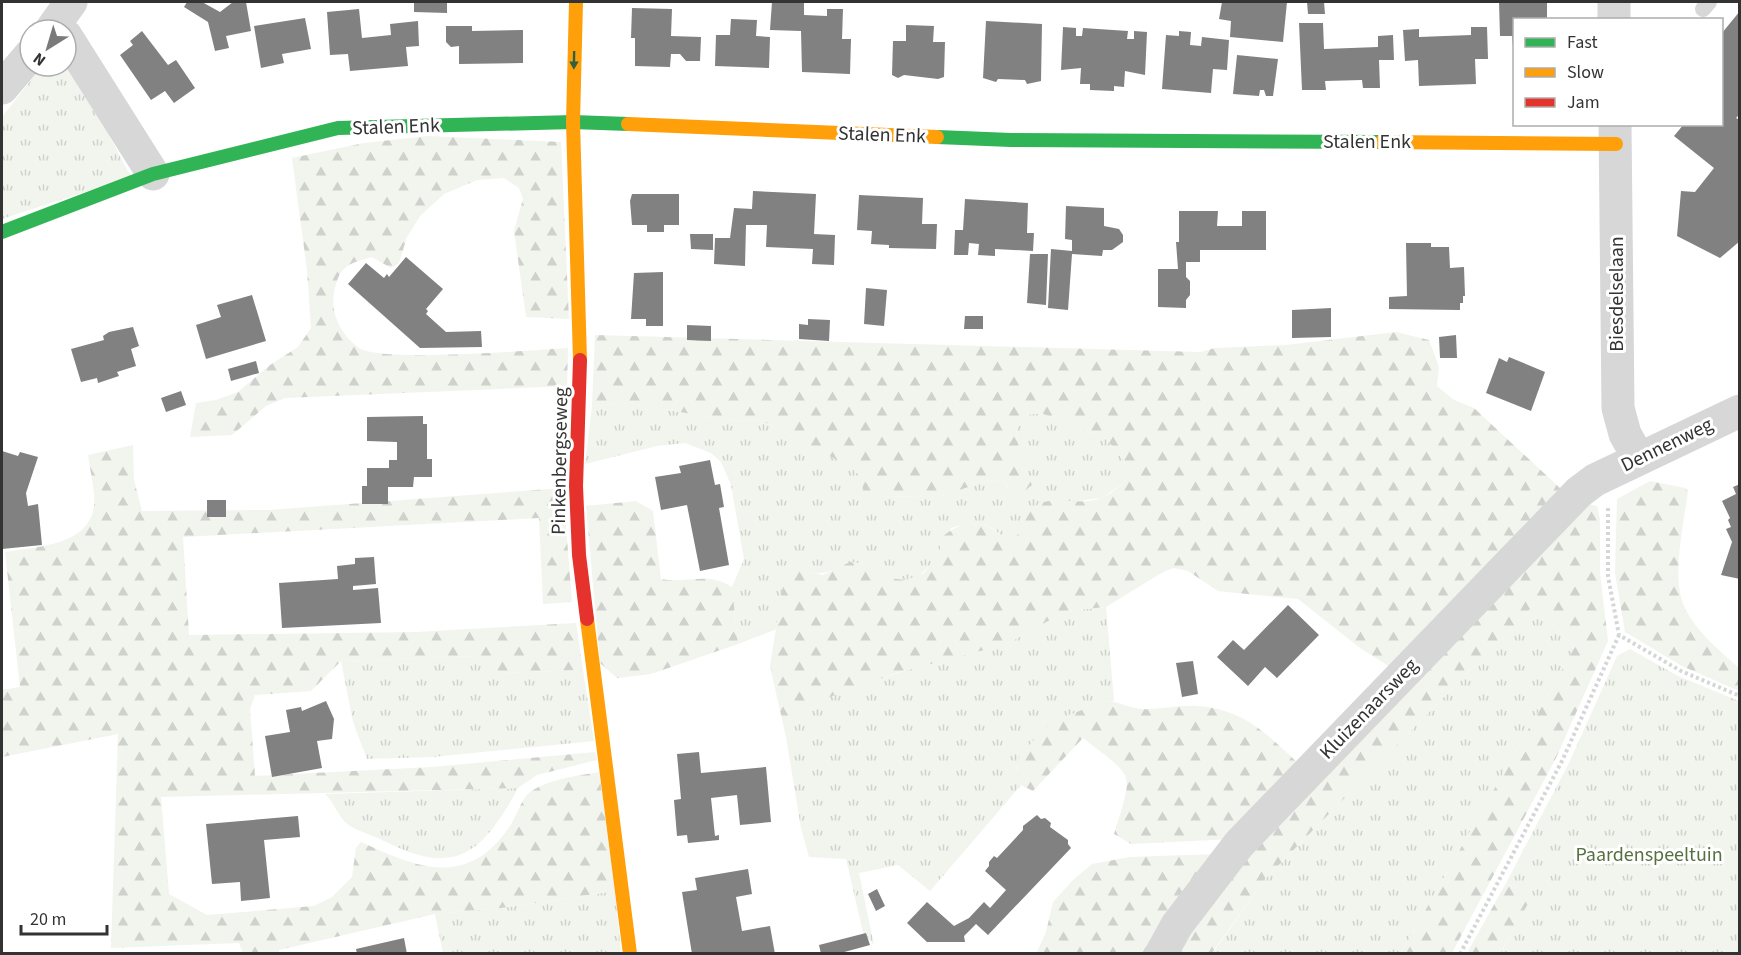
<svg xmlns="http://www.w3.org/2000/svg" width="1741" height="955" font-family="'Source Sans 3',sans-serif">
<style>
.grass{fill:url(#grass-tufts)}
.forest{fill:url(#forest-firs)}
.building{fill:#818181}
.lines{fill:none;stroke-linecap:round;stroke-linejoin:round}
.path{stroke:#d6d6d6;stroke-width:4;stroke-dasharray:3 3;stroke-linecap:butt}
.lane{stroke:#d7d7d7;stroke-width:16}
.street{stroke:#d7d7d7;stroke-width:33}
.fast{stroke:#30b455;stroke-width:14}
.slow{stroke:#ff9f0a;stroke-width:14}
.jam{stroke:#e5322d;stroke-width:14}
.oneway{fill:#32603f}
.labels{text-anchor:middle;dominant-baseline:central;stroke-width:6;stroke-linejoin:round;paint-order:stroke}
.street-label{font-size:20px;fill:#333;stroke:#fff}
.park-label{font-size:20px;fill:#56703f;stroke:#fff}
</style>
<defs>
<pattern id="grass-tufts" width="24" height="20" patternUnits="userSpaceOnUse" patternTransform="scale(1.5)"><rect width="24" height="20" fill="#f1f5ed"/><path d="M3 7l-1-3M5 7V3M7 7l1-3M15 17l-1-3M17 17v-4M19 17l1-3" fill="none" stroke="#cfd2cc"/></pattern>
<pattern id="forest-firs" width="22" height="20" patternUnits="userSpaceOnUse" patternTransform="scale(1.5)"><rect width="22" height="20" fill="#f1f5ed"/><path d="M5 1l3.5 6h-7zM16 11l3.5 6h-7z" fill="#cfd2cc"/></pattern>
</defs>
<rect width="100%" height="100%" fill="#fff"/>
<path class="grass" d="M66,54L131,177L2,219V117L42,66H66Z
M631,403L724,420L763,421L850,467L862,477L863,493L873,496L938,497L981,483L993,480L1005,482L1007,489L1021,457L1016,431L1024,415L1041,413L1106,439L1123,458L1126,481L1102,498L1084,500L1011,539C1001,537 999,532 990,527C978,520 964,525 951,528C940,552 923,590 889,579C875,574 871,561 851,563C847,563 842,566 838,568C823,575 815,574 798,570L784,579L777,629L738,644L732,587L744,559L731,485L721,462L711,453L685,443L657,446L585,464L592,406Z
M1534,605L1575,647L1401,953L1212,954L1265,879Z
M1106,607L1114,701H1105L1016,764L1021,785L930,891L898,865L859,873L874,945L863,932L846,859L809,857L801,828L786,737L806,712L827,698L849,688L954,656L1007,644L1066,611Z
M1630,649L1678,676L1739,701V953L1500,954L1532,895L1506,883L1569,763L1617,656Z
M477,656L501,673L583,670L594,741L432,757L367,759L353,722L341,661Z
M518,788C483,853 456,878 384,841C373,835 360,832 350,826C338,818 335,803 325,794Z
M615,891L621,953H443L435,914L501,908Z"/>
<path class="forest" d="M428,136L561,142L569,319L526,317L514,231L523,199L519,188L504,178L477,180L444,194L420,216L407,237L399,263L391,268L372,257C347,264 339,266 334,293C330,314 342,336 359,348C381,363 534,350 568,348L567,386L285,398L266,406L232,435L190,437L196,403L216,400L238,392L270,365L298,347L311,328L307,270L292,158L364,143Z
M1396,332L1429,340L1439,367L1437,386L1454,400L1474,408L1561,489L1395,670L1360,648L1298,599L1218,591L1188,571L1174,568L1163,572L1106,607L1066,611L1007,644L896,673L827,698L806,712L786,737L770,666L784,579L798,570L823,575L850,562L872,565L888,578L906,580L924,573L940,551V539C952,527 974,517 991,528C999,533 1002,537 1011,539L1019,534C1034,479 1071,512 1103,497C1111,494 1119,486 1126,481L1123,458L1106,439L1041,413L1025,415L1016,431L1021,457L1032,485L1022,493H1010L1005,482L993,480L981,483L938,497L873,496L863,494L862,477L850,467L763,421L724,420L631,403L592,406L595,335L1200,352L1215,348L1286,345Z
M133,445L134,480L142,511L269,510L563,488L572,602L543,604L539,518L183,537L189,635L416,632L576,623L583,670L501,673L477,656L341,661L311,691L255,695L250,709L255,776L432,767L595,752L597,760L537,775L518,788L161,797L169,894L207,915L314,906L332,897L352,877L356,848L361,842C415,867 466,889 508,829C516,819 520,801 529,793C547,779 577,776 599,772L615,891L501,908L435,914L279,950V953H243L239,943L111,948L118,734L2,757V690L20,687L5,552C34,547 85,546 93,511C97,495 90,472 88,455Z
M1650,481L1685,488L1688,491C1684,523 1671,577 1684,606C1695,631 1720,651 1739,668V691L1682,666L1625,632L1615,573L1617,499Z
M636,501L653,511L661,579C688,584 707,571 732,587L738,644L651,674L617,678L600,663L586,506Z
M1585,503L1597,506L1600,519V573L1608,641L1556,758L1452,953H1401L1575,647L1534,605L1265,879L1212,953L1173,954L1226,874Z
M1105,701C1118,701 1128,708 1141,709C1159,710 1178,705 1197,706C1245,709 1269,736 1302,767L1232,839L1131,844L1114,834C1134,769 1135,779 1083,738L1033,791L1021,785L1016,764L1020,755L1051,722Z
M1218,854L1152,953L1036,954L1046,932L1053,902L1072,881L1092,864L1130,857Z
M1506,883L1533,895L1500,953H1467Z"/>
<path class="building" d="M187,2H202L220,12L233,2H246L251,31L226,36L229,48L215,51L208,22L184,7Z
M414,2H447V13L414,12Z
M772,2H804V15L827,16V9H843L842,39H851L850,74L802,72L801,31L770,30Z
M1222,2H1287L1283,42L1230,37L1231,21L1219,19Z
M1307,2H1324L1325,14H1308Z
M1499,2H1547V20H1514L1513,47L1512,36H1500Z
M632,8L672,9L671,36L701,37L700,61H686L680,54H671L670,67L635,66V38H631Z
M359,9L362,38L391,35L390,24L418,21L419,46L406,47L408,66L350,71L348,54L330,55L327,12Z
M1740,11V114L1736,118L1740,120V241L1720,258L1677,236L1681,191L1695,192L1714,168L1674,136L1684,124H1722V33Z
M305,18L311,49L282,54L284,63L261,68L254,26Z
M731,19L757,20L756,36L770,37L769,68L715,66L716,35H730Z
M986,21L1042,24L1041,81L1027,84L1025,80L998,79L996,82L983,78Z
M1299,23H1323L1324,49L1378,47V36L1393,35L1394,60H1379L1380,88H1363L1362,80L1325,81L1326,90H1302Z
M906,25L934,26L933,42H945L944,77L938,79L904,75L898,78L892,75L893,41H906Z
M446,26H472V31L523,30V63L459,64V46L451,47L446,42Z
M1063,27L1076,28V36H1082L1083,28L1128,31L1127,39H1134V31L1147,32L1145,75L1125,71L1124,87L1114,86V91L1090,90V84H1080L1081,68L1061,70Z
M1471,27H1487L1488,59H1475L1476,84L1419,86L1418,60L1405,61L1403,30L1419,29V37L1471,35Z
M142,31L168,65L176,60L195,88L174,103L165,91L151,100L120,55L133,45L130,41Z
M1179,31L1191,32L1190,45L1201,46L1202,37L1229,40L1227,70L1213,69L1211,93L1162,89L1166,35L1179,36Z
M1237,55L1278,59L1273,96H1266L1264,90H1260L1259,96L1233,94Z
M753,191L816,194L814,234L835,235L834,265L812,264L813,249L766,247L767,225H746L745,266L714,264L715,238H730L734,208L752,209Z
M632,194H679V225H664V232H647V225H632L630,201Z
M859,195L923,198L922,224H937L936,249L889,248V245L871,244L872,231L857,230Z
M965,199L1028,203L1027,233H1034L1033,251L995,249V256L978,255L979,244L969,243L968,255H954L955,230H963Z
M1066,206L1104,208V226L1119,229L1123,235V242L1112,250H1103L1102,256L1072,254L1068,310L1048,308L1051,249L1072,251V240L1065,239Z
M1179,211H1218L1217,226H1242V211H1266V250H1200V262H1186V277L1190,281V295L1186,300V308L1158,307V269H1178L1176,242H1179Z
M690,234H713V250L691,249Z
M1406,243H1431V247H1449L1450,268L1464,267L1465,296H1463V303H1460V310L1389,309V297L1407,296Z
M1030,254H1048L1046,305L1027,303Z
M406,257L443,289L426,309L428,311L426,314L446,332L481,331L482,347L420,348L348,284L366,263L384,278L387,274L389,277Z
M663,272V326H646V319H631L634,273Z
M866,288L887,290L884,326L864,324Z
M252,295L266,341L206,359L196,325L221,317L217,305Z
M1331,308V337L1292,338V310Z
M965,316H983V329H964Z
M808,319L830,320L829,341L799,339V324L808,325Z
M687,325L711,326V341L687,340Z
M133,327L139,346L131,349L136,366L117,372L119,376L98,383L97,378L81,382L71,349L104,340L103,336L109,332Z
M1456,335L1457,358H1440L1439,337Z
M1509,357L1545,372L1531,411L1486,393L1499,358L1507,362Z
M256,361L259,373L231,381L228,369Z
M181,391L186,405L166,412L161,398Z
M423,416V424H427V459H432V477H414L413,487H388V504H362V486H367V468H389V460H397V442L367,441V417Z
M2,451L18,456L20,452L38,457L26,493L28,506L38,504L42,545L2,549Z
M710,460L715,485L720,484L724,507L719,508L729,565L700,571L687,505L661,510L655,477L681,473L679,466Z
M1740,484V579L1721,575L1732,542L1726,529L1731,527L1728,520L1730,518L1722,501L1736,494L1733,487Z
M207,500H226V517H207Z
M374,557L376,584L353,586V590L378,588L381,623L282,628L279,583L338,579L337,566L355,564V558Z
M1288,605L1319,635L1277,678L1265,667L1248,686L1217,657L1233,640L1244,650Z
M1193,661L1198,694L1182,697L1176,663Z
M326,701L334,719L332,739L317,741L322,768L272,777L265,736L290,732L286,710L301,707L302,711Z
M699,752L701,773L766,767L771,822L740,825L737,795L711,798L715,836L719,835V840L688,843L687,835L677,836L674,800L681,799L677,754Z
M1037,815L1041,819L1045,818L1051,823L1050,827L1068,840V844L1071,848L988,935L976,924L964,936L965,942H927L907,923L927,902L954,926L969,918L984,902L990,908L1006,890L985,871L989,866V862L994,856L997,858L1023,830V826Z
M298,816L300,837L264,840L270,898L241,901L240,882L212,884L206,824Z
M748,869L752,894L736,897L742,931L770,926L775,954H692L682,892L697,890L695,878Z
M877,889L885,906L876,911L868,894Z
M866,933L870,945L837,954H821L819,945Z
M404,938L407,954H357L356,949Z"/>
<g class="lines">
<path class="path" d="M1608,508V576L1619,635L1681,671L1740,696
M1460,954L1562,761L1619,635"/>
<path class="lane" d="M1703,9L1709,2"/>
<path class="street" d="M1614,2V20
M51,30L71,2
M66,36L153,174
M2,88L30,55
M1615,124L1618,408L1625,434L1639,459
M1161,954L1177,925L1239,844L1579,492L1595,480L1740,411"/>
<path class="fast" d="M937,137L1011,140L1381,142
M2,232L153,174L338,128L573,122L628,124"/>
<path class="slow" d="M576,2L573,122L580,360
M628,124L937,137
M1381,142L1616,144
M587,619L630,954"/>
<path class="jam" d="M580,360L576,486L579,555L587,619"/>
</g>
<defs><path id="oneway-solid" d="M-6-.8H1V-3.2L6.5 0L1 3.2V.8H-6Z" transform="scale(1.5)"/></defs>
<use class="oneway" href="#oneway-solid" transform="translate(574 60) rotate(91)"/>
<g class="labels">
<g class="street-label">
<text transform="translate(396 127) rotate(-2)">Stalen Enk</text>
<text transform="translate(882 135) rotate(2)">Stalen Enk</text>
<text x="1367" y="142">Stalen Enk</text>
<text transform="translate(1617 294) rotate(-90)">Biesdelselaan</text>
<text transform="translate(1667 445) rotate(-26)">Dennenweg</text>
<text transform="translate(560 461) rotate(-89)">Pinkenbergseweg</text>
<text transform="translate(1369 709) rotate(-46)">Kluizenaarsweg</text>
</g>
<g class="park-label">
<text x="1649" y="855">Paardenspeeltuin</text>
</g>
</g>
<rect width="1741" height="955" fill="none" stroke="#333333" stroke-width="6"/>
<rect x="1513" y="18" width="210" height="108" fill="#ffffff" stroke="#adadad" stroke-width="1.5"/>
<rect x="1525" y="38" width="30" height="9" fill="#30b455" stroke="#adadad" stroke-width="1.5"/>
<text x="1567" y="48" font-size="18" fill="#333333">Fast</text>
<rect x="1525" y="68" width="30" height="9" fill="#ff9f0a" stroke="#adadad" stroke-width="1.5"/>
<text x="1567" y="78" font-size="18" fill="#333333">Slow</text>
<rect x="1525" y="98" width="30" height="9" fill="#e5322d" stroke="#adadad" stroke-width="1.5"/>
<text x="1567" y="108" font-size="18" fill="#333333">Jam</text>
<g transform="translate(48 48) rotate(217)"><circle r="28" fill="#ffffff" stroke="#adadad" stroke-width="1.5"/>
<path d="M0-4.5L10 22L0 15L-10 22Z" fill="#7a7a7a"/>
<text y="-9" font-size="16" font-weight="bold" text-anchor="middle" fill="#333333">N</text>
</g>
<path d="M21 925v9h86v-9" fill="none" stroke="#333333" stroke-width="3"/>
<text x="30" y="925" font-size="18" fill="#333333" stroke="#ffffff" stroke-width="4.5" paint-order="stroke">20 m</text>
</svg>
